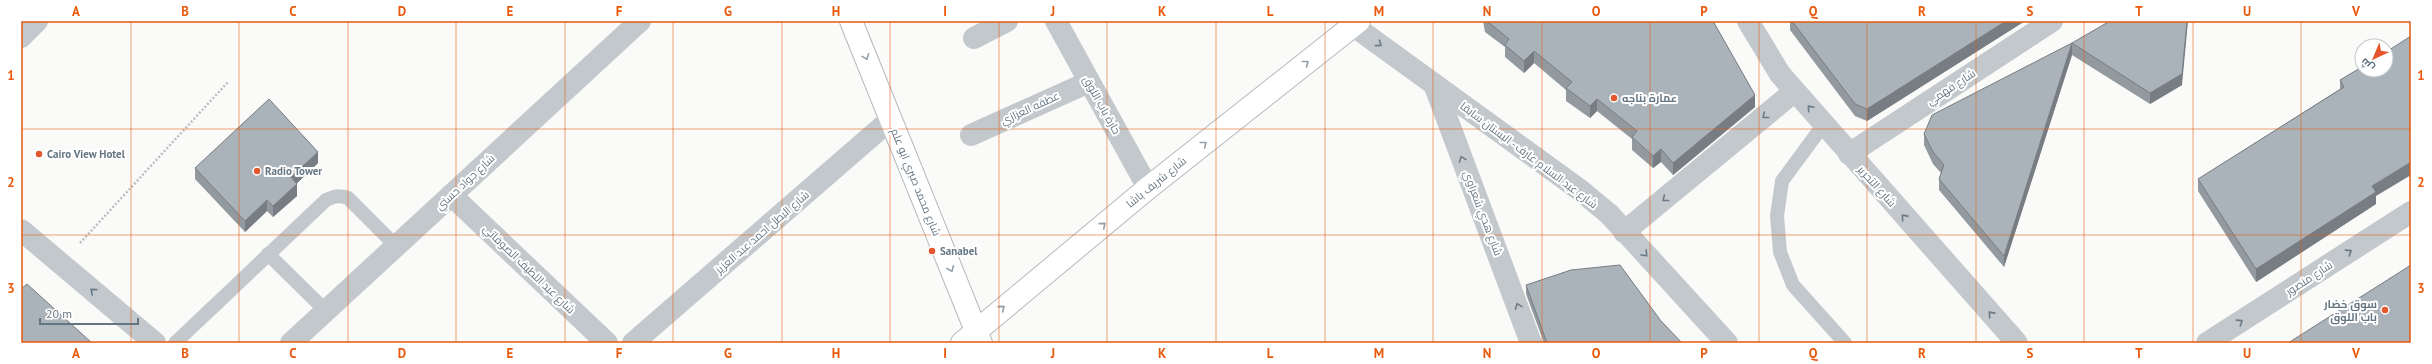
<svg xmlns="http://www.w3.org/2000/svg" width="2432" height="364" font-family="'PT Sans',Cairo,sans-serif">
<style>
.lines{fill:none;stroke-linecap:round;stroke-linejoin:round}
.secondary-casing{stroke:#b3babf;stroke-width:24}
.primary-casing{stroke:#b5babe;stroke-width:24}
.path{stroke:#bbbfc2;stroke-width:2.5;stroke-dasharray:2 2;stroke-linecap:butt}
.service{stroke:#c3c8cc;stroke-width:14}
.minor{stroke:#c3c8cc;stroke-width:22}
.tertiary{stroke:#c3c8cc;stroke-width:22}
.secondary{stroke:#fff;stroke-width:22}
.primary{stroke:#fff;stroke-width:22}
.wall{fill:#929a9f}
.shaded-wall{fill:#777d82}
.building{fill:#aab3b9;stroke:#777d82}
.oneway{stroke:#6a7a87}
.oneway2{stroke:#939fa8}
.grid{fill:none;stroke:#e8590c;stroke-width:1;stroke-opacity:0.55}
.poi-dot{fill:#e4572e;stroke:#fff;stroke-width:1.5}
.labels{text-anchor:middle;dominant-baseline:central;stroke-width:4;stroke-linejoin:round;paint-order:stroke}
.street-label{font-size:11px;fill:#657683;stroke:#fff}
.poi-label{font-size:11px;font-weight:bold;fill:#657683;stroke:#fff;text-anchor:start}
.neatline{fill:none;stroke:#e8590c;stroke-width:1.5}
.grid-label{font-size:13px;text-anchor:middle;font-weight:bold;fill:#e8590c}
</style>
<rect width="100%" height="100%" fill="#fafaf8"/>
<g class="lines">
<g class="secondary-casing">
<path id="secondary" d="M851,21L981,343"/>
</g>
<g class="primary-casing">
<path id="primary" d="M962,343L1148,188L1359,21"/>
</g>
<path class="path" d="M80,243L228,82"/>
<path class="service" d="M1824,124L1782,181L1777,216L1780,252L1793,285L1845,343
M268,254L326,311
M175,343L326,200C334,196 339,195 348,198L396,246"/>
<path class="minor" d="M1056,21L1148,188
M974,38L1007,21
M1434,84L1531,343
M971,135L1089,82
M1849,154L2052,21
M451,195L607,343
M291,343L640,21
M633,343L890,120"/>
<path class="tertiary" d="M1347,21L1580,190L1609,214L1727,343
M1748,21L1780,74L2017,343
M21,37L37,21
M21,230L155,343
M1624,232L1795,91
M2207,343L2411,212"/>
<use href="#secondary" class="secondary"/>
<use href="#primary" class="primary"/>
</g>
<path class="wall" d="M1483,21H1713L1755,107L1673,175L1661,162L1653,168L1632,150V139L1597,111L1590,118L1566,101V90L1534,63L1524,73L1505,57V47L1485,32Z
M1790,21H2025L1867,121L1855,116L1790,30Z
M2072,43L2182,85L2150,104L2072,55L2004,267L1939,190V179L1941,173L1933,164L1924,145V134Z
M2362,67L2376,196V204L2256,282L2198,191V179L2340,89V80Z
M318,163L296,184L297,196L273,217L267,211L245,232L195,179V168Z
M1526,285L1661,321L1682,343H1544L1526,294Z"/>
<path class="shaded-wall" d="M2006,21H2025L1867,121V109Z
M2187,21H2188L2182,85L2150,104V93Z
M2072,43V55L2004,267V256Z
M1534,51V63L1524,73V61Z
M1755,95V107L1673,175V163Z
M1597,99V111L1590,118V106Z
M1661,149V162L1653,168V156Z
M318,152V163L291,189V177Z
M2411,162V175L2376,196V204L2256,282V269L2372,186Z
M297,184V196L273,217V206Z
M267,200V211L245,232V221Z"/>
<path class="building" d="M1487,21H1713L1755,95L1673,163L1661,149L1653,156L1632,137L1637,131L1597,99L1590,106L1566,88L1572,82L1534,51L1524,61L1505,45L1509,39Z
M1792,21H2006L1867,109L1855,104Z
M2110,21H2187L2182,74L2150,93L2072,43Z
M2411,36V162L2372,186L2376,192L2256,269L2198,179L2344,87L2340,80L2362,67V70H2386V52Z
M2072,43L2004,256L1939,179L1944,165L1933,152L1924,134L1932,115Z
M269,99L318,152L291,177L297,184L273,206L267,200L245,221L195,168Z
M1620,265L1661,321L1682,343H1547L1526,285L1571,270Z
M2411,265V343H2288Z
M27,284L92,343H21V289Z"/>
<defs><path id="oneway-chevron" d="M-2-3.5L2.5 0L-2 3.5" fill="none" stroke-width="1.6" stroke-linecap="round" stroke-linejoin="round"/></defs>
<g class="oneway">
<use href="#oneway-chevron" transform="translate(1379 44) rotate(36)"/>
<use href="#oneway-chevron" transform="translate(1810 108) rotate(-131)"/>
<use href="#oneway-chevron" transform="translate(1765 116) rotate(141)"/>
<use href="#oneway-chevron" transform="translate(1462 159) rotate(-111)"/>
<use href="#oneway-chevron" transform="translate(1665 199) rotate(141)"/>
<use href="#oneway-chevron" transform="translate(1904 217) rotate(-132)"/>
<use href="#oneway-chevron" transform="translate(2349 252) rotate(-33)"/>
<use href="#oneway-chevron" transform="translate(1645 254) rotate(47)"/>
<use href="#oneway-chevron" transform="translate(93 291) rotate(-140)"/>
<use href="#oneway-chevron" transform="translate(1518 306) rotate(-111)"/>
<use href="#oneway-chevron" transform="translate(1991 314) rotate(-132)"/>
<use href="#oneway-chevron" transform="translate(2240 322) rotate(-33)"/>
</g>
<g class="oneway2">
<use href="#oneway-chevron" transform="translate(866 57) rotate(69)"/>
<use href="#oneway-chevron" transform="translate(1306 63) rotate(-38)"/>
<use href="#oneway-chevron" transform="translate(1204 144) rotate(-38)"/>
<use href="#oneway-chevron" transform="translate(1103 225) rotate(-40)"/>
<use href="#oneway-chevron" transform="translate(951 269) rotate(68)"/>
<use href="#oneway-chevron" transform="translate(1002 308) rotate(-40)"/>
</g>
<path class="grid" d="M131,21V343M239,21V343M348,21V343M456,21V343M565,21V343M673,21V343M782,21V343M890,21V343M999,21V343M1107,21V343M1216,21V343M1325,21V343M1433,21V343M1542,21V343M1650,21V343M1759,21V343M1867,21V343M1976,21V343M2084,21V343M2193,21V343M2301,21V343M21,129H2411M21,235H2411"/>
<g class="poi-dot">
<circle cx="1614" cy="98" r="4"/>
<circle cx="39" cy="154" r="4"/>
<circle cx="257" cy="171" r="4"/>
<circle cx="932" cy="251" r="4"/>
<circle cx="2385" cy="310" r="4"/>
</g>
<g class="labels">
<g class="street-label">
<text transform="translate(1951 87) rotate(-33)">شارع فهمي</text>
<text transform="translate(1102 105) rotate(61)">حارة باب اللوق</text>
<text transform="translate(1030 108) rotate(-25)">عطفه العزازي</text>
<text transform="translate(1529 155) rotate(37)">شارع عبد السلام عارف - البستان سابقا</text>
<text transform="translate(465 182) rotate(-43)">شارع جواد حسني</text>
<text transform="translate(916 182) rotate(68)">شارع محمد صبري ابو علم</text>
<text transform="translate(1156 182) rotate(-39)">شارع شريف باشا</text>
<text transform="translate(1877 186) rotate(48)">شارع التحرير</text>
<text transform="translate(1483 213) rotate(69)">شارع هدي شعراوي</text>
<text transform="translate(762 232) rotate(-41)">شارع البطل احمد عبد العزيز</text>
<text transform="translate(529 269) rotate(44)">شارع عبد اللطيف الصوفاتي</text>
<text transform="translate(2309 278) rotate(-33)">شارع منصور</text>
</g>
<g class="poi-label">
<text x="1622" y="98">عمارة بناجه</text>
<text x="47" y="154">Cairo View Hotel</text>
<text x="265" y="171">Radio Tower</text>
<text x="940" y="251">Sanabel</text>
<text x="2377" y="304" text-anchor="end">سوق خضار<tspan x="2377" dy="13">باب اللوق</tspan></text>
</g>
</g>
<rect width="2432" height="364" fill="none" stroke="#ffffff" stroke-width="44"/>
<g transform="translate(2374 58) rotate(224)"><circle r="19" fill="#ffffff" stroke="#c1c8cd"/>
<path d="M0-3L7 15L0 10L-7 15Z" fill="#e4572e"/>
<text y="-6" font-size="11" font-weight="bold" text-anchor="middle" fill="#657683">ش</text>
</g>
<path d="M40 318v6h98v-6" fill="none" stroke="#657683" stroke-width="2"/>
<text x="46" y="318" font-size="12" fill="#657683" stroke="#ffffff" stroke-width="3" paint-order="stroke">20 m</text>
<rect x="22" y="22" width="2388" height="320" class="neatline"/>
<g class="grid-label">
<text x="76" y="16">A</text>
<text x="185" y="16">B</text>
<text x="293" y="16">C</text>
<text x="402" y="16">D</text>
<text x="510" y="16">E</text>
<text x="619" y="16">F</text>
<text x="728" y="16">G</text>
<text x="836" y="16">H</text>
<text x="945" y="16">I</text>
<text x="1053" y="16">J</text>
<text x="1162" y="16">K</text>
<text x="1270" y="16">L</text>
<text x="1379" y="16">M</text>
<text x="1487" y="16">N</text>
<text x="1596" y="16">O</text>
<text x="1704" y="16">P</text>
<text x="1813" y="16">Q</text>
<text x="1922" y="16">R</text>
<text x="2030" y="16">S</text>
<text x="2139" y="16">T</text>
<text x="2247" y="16">U</text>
<text x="2356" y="16">V</text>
<text x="11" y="80">1</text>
<text x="2421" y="80">1</text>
<text x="11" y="187">2</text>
<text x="2421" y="187">2</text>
<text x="11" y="293">3</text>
<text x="2421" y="293">3</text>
<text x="76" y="358">A</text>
<text x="185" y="358">B</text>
<text x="293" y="358">C</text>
<text x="402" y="358">D</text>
<text x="510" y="358">E</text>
<text x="619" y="358">F</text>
<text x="728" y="358">G</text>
<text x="836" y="358">H</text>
<text x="945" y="358">I</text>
<text x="1053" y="358">J</text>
<text x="1162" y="358">K</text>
<text x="1270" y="358">L</text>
<text x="1379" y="358">M</text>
<text x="1487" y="358">N</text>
<text x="1596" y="358">O</text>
<text x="1704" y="358">P</text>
<text x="1813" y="358">Q</text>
<text x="1922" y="358">R</text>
<text x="2030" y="358">S</text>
<text x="2139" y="358">T</text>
<text x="2247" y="358">U</text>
<text x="2356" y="358">V</text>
</g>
</svg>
